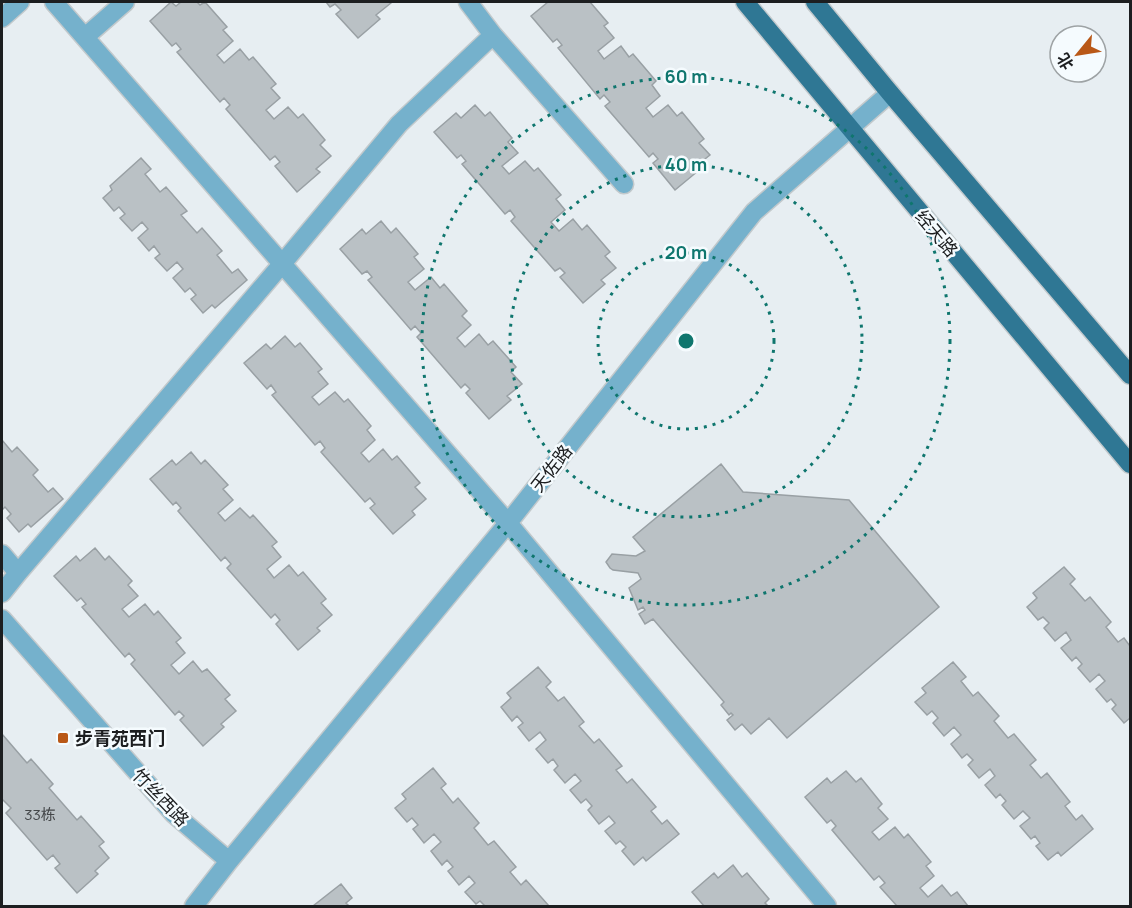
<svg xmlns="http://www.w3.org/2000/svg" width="1132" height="908" font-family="Manrope,'Noto Sans SC',sans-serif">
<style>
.building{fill:#bac1c5;stroke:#99a0a4;stroke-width:1.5}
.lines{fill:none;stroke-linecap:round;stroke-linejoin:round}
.minor-casing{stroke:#c2c9cc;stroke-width:21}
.major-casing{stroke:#c2c9cc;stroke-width:21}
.minor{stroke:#75b1cc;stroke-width:18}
.major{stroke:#2f7794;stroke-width:18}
.ring{fill:none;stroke:#0f766e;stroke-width:3;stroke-dasharray:3 6}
.poi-dot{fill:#b95817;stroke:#f5fbfe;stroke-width:2}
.labels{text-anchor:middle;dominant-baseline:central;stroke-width:5;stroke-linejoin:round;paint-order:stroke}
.number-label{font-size:15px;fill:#444749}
.street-label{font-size:18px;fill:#1c1e20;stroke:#f5fbfe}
.poi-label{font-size:18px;font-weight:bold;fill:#1c1e20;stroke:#f5fbfe;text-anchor:start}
.centre{fill:#0f766e;stroke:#f5fbfe;stroke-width:3}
.ring-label{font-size:18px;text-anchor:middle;font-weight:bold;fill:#0f766e;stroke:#f5fbfe;stroke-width:5;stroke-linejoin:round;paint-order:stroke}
</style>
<rect width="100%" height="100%" fill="#e7eef2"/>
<path class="building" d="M171,2L176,6L181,2H197L200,5L205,2L227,27L223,30L233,41L217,55L224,63L240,49L249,60L253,57L276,84L271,88L280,98L266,110L274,119L288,107L298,118L303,114L325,140L320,145L331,156L316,169L320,172L297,192L275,166L280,162L275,156L270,160L226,109L230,105L224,98L220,102L177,52L181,49L176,43L172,46L150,21Z
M326,2H389L391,3L376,15L380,19L358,38L336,14L341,10L335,4L330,7Z
M548,2H590L608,23L604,26L614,38L598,51L604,59L621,46L629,57L633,54L656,81L652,85L660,96L646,108L653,117L668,105L677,116L682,112L704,139L699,143L710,155L695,167L698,171L675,190L653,163L658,159L653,153L649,157L605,106L610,102L604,95L600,99L558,48L562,45L557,39L553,42L531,16Z
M475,105L485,116L490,112L512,138L508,142L518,153L502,166L509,174L525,161L534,171L538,168L561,195L556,199L565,210L551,222L559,231L573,219L582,230L587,225L610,252L605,256L616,268L601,280L605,284L583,303L560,277L565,273L560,268L555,271L511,221L515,217L510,210L505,214L462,164L466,161L461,155L457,158L434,132L456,113L461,118Z
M141,158L151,169L145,174L160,192L166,187L187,211L181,215L197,233L202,228L222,251L217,255L232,273L238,269L247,280L215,308L212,305L203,313L191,299L196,295L190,288L185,292L173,278L183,269L177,262L167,271L155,258L160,254L154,246L149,251L138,238L148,229L142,222L132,231L120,218L125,214L119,207L114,211L103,198L112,190L110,186Z
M381,221L391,233L396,228L418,254L414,257L424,269L408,282L415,290L431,277L440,288L444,284L467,311L462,316L471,325L457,338L465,347L479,334L488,345L493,341L516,367L511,372L522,384L507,396L511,400L489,419L466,393L470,389L465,384L461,388L417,337L421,333L415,326L411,330L368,280L372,277L367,271L362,274L340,249L362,229L366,234Z
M285,336L295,347L300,343L322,369L318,372L328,384L312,397L319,405L335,392L344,402L348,399L371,426L367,430L375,440L361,453L369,462L383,449L392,460L397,456L420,483L415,487L426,499L412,511L415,515L393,534L370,508L375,504L370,498L365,502L321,452L325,448L320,441L315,445L272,395L276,392L271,385L267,389L244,363L266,344L271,349Z
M2,440L12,452L17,447L38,470L33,475L48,492L53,488L63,499L31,527L28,524L19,532L7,518L11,514L5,507L2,510Z
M191,452L201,464L205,460L228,485L223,489L233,500L218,513L225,521L240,508L250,518L253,515L277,542L272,546L281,557L267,569L274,578L289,565L298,576L303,572L326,599L321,603L332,615L317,628L320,631L298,650L276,624L280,620L275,614L271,618L227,568L231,564L225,557L221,561L178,511L181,508L176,502L173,505L150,479L172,460L176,465Z
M721,464L743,492L849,500L939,607L787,738L769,718L751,734L742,724L735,730L727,720L733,715L731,713L729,715L721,705L724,702L653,619L645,624L639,614L645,610L643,607L638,610L629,588L641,579L638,573L613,570L610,568L606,562L612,554L636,556L645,551L633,537Z
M95,548L105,560L109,556L132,581L128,585L138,596L122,609L129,617L145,604L154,615L158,611L181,638L176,642L185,653L171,665L179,674L193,661L202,672L207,669L230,695L225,699L236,711L221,724L224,727L203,746L180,720L184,716L179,711L175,715L131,664L135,660L129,653L125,657L82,607L86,604L81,598L77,601L54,576L76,556L80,561Z
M1064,567L1075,579L1070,584L1085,601L1090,597L1111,622L1106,627L1118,642L1124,638L1130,646V718L1124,723L1112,709L1116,705L1111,699L1107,702L1096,689L1105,681L1099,674L1090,682L1078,668L1082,664L1076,657L1072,661L1061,648L1071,640L1066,632L1055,641L1044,628L1049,623L1043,617L1038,620L1027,607L1037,598L1033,593Z
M953,662L966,677L961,681L973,696L978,692L999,716L994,721L1008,738L1014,734L1036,760L1030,765L1041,778L1047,773L1070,802L1065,806L1076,820L1082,815L1093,829L1061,856L1058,852L1048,860L1036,846L1040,843L1035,836L1031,839L1020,826L1030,818L1023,811L1014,819L1002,805L1006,801L1000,794L996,798L985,785L995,776L990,769L979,778L968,765L973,760L967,754L962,758L951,744L961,735L954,727L944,736L933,723L938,718L932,711L927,715L915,702L926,693L922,688Z
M538,667L551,682L546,687L558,701L564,697L584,722L579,726L594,743L599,739L622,766L616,770L627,783L632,779L656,807L651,811L662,824L667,820L679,834L646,861L643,857L634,865L622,851L626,847L620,841L616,844L605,831L615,823L609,816L599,824L588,810L592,806L586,799L581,803L570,790L581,781L575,774L565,783L554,770L558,766L553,759L548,763L536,749L546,740L540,732L529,741L518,727L523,723L517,716L512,721L501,707L511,698L507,693Z
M2,734L27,763L31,759L53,784L49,788L77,820L81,816L104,842L99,846L109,858L95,871L98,874L77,893L55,868L60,864L53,855L47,860L6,813L11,808L2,799Z
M433,768L446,784L441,788L453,803L458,798L479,823L474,828L488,845L494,841L516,867L510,872L521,885L526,880L549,906H485L480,901L476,904L465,892L475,883L469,876L459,885L448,871L453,867L447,860L442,865L431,851L441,842L434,834L424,843L413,829L418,825L412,818L407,822L395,808L406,799L402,794Z
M846,771L856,782L861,778L882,804L878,808L888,819L872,832L879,840L895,827L904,838L908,834L931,862L926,866L934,876L920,888L928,897L942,885L951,896L957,892L968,906H897L880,887L885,883L879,876L874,880L832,830L836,826L831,820L827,823L805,797L827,778L831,783Z
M733,865L742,877L747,873L769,899L765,903L768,906H704L692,892L714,873L718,878Z
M341,884L352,898L346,903L349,906H313Z"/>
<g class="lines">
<g class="minor-casing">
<path id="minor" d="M54,2L508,523L827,906
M468,2L493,35L624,184
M2,18L20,2
M85,37L125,2
M2,554L18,573L282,264L399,124L493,35
M2,593L18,573
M2,619L174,814L229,861
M194,906L229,861L508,523L754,212L890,93"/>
</g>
<g class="major-casing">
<path id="major" d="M745,2L1130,464
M815,2L890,93L1130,375"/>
</g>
<use href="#minor" class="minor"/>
<use href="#major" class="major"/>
</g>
<g class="ring">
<circle cx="686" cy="341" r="88"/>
<circle cx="686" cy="341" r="176"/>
<circle cx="686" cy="341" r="264"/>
</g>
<rect class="poi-dot" x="57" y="732" width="12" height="12" rx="3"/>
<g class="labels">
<g class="number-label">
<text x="40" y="814">33栋</text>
</g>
<g class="street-label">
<text transform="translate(937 233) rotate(50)">经天路</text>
<text transform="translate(551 468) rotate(-52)">天佐路</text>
<text transform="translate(161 797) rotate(46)">竹丝西路</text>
</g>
<g class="poi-label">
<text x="75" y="738">步青苑西门</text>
</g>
</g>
<circle cx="686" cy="341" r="9" class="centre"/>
<g class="ring-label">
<text x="686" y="83">60 m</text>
<text x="686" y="171">40 m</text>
<text x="686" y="259">20 m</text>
</g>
<rect width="1132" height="908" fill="none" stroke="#1c1e20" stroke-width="6"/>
<g transform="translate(1078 54) rotate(240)"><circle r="28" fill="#f5fbfe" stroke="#9ea3a5" stroke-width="1.5"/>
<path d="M0-4.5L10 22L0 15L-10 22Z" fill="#b95817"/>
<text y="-9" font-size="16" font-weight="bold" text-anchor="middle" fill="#1c1e20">北</text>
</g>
</svg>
